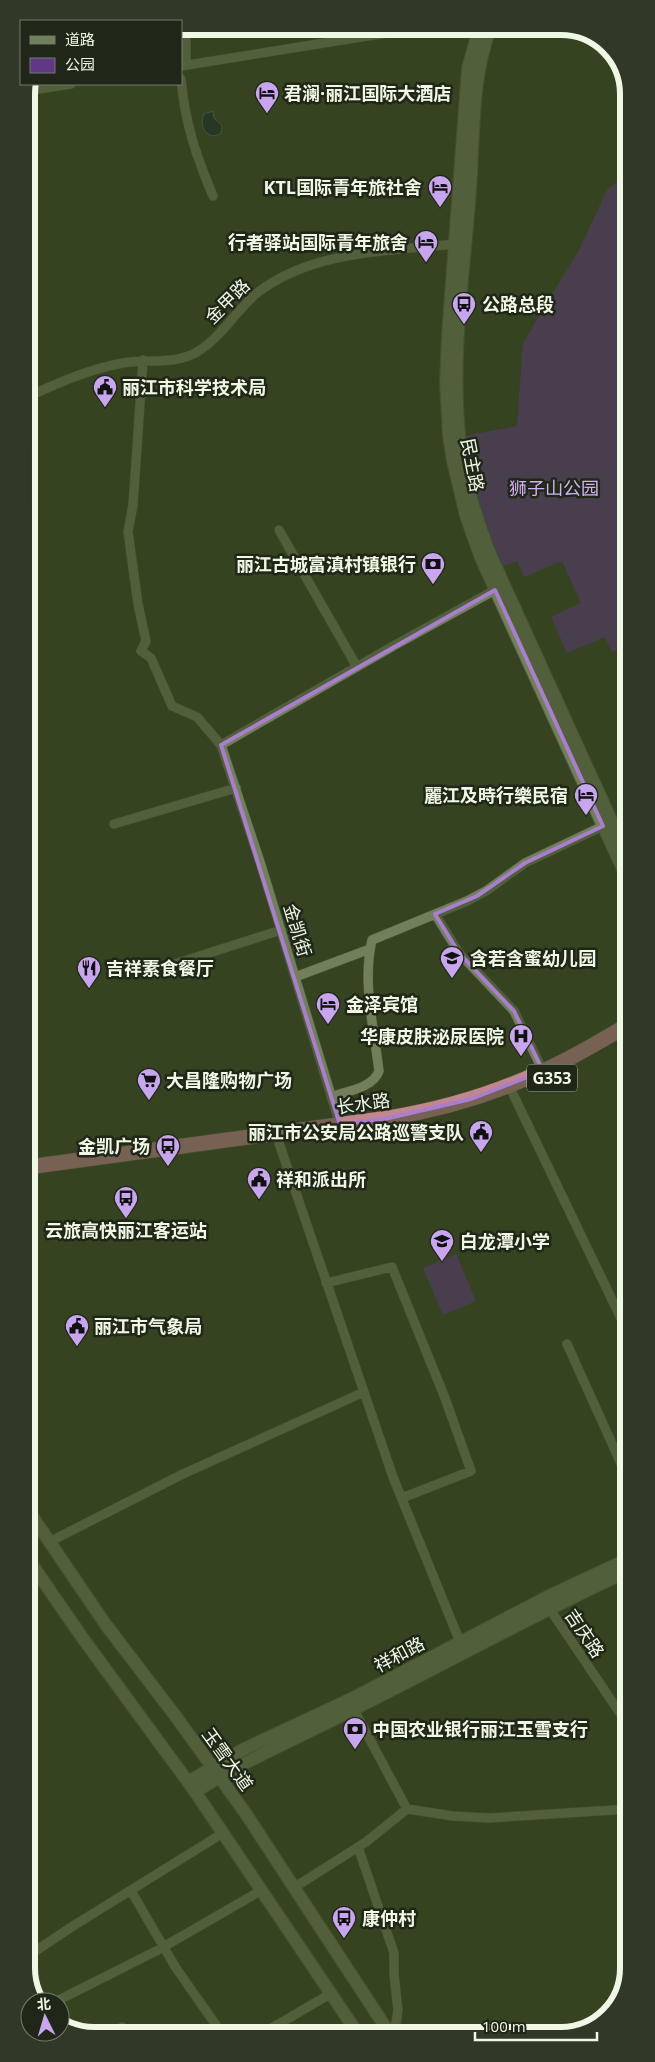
<svg xmlns="http://www.w3.org/2000/svg" width="655" height="2062" font-family="'Open Sans','Noto Sans SC',sans-serif">
<style>
.green{fill:#603886}
.water{fill:#152927;stroke:#566760}
.lines{fill:none;stroke-linecap:round;stroke-linejoin:round}
.minor-casing{stroke:#545f40;stroke-width:10}
.secondary-casing{stroke:#545f40;stroke-width:14}
.trunk-casing{stroke:#545f40;stroke-width:16}
.minor{stroke:#71805b;stroke-width:9}
.secondary{stroke:#71805b;stroke-width:12}
.trunk{stroke:#c4868e;stroke-width:15}
.marked{fill:none;stroke:#a97ece;stroke-width:4;stroke-linejoin:round}
.labels{text-anchor:middle;dominant-baseline:central;stroke-width:5;stroke-linejoin:round;paint-order:stroke}
.shield{fill:#212718;stroke:#b1b9a7;stroke-width:1}
.shield-label{font-size:16px;font-weight:bold;fill:#eff8e4}
.poi-label{font-size:18px;font-weight:bold;fill:#eff8e4;stroke:#212718;text-anchor:start}
.street-label{font-size:18px;fill:#eff8e4;stroke:#212718}
.park-label{font-size:18px;fill:#d0b0f4;stroke:#212718}
.rim{fill:none;stroke:#eff8e4;stroke-width:6}
</style>
<rect width="100%" height="100%" fill="#364320"/>
<path class="green" d="M627,173V667L619,649L612,652L605,637L567,653L551,617L581,603L562,561L524,577L517,561L501,567L474,494L465,436L517,426L523,343L579,250L607,190Z
M456,1254L476,1301L443,1315L423,1268Z"/>
<path class="water" d="M213,111L214,118C219,124 225,124 220,134L213,136C203,134 200,123 204,114Z"/>
<g class="lines">
<g class="minor-casing">
<path id="minor" d="M186,26V65
M181,66L430,26
M181,79C185,124 196,155 213,196
M26,91L71,84
M143,360L133,505L128,532L138,604L146,641L141,651L151,658L172,706L197,717L221,745L261,865L340,1125
M27,397C58,383 89,369 123,363C145,359 170,364 191,355C218,343 234,312 257,293C312,250 389,251 456,244
M27,498L29,501L27,505
M279,530L357,667
M221,745L395,645L495,590
M114,824L236,788
M435,914L459,953L514,1011L543,1071
M156,970L281,930
M295,977L370,949
M513,1094L628,1333
M331,1097C347,1091 373,1088 379,1071C374,1029 362,982 372,940L467,901L486,891L525,863L603,826
M279,1143L393,1477L460,1642
M326,1283L392,1267L445,1398L471,1471L402,1498
M567,1344L628,1479
M49,1542L183,1474L364,1392
M549,1608L628,1725
M354,1710L407,1809
M358,1847L394,1953V1975L398,2010L396,2023L389,2033
M295,1887L366,1842L407,1809L453,1816L489,1818L629,1809
M131,1891L176,1968L223,2035
M28,1956L73,1926L223,1833
M55,2002L158,1950L262,1890
M122,2027L125,2035
M260,2035L330,1994"/>
</g>
<g class="secondary-casing">
<path id="secondary" d="M480,26L468,68L448,335L446,383L449,436L453,461L466,516L481,558L627,878
M491,26C471,78 474,137 470,191C464,271 451,353 459,433C462,475 475,515 490,554L627,855
M28,1510L106,1625L177,1718L246,1814L390,2034
M28,1559L84,1640L194,1790L358,2034
M188,1782L244,1749L353,1698L551,1595L628,1559
M195,1792C248,1758 305,1735 360,1706C450,1661 537,1613 628,1571"/>
</g>
<g class="trunk-casing">
<path id="trunk" d="M28,1167L389,1118C443,1109 494,1094 543,1071C573,1058 600,1041 628,1025"/>
</g>
<use href="#minor" class="minor"/>
<use href="#secondary" class="secondary"/>
<use href="#trunk" class="trunk"/>
</g>
<path d="M0 0H655V2062H0ZM495,590L603,826L525,863L477,896L435,914L459,953L514,1011L543,1071L471,1099L389,1118L340,1125L221,745Z" fill="#364320" fill-opacity=".55" fill-rule="evenodd"/>
<path class="marked" d="M495,590L603,826L525,863L477,896L435,914L459,953L514,1011L543,1071L471,1099L389,1118L340,1125L221,745Z"/>
<defs>
<g id="hotel-pin" transform="scale(1.25)"><path d="M0 17L-7.5 6A9.5 9.5 0 1 1 7.5 6Z" fill="#c8a6ef" stroke="#212718"/><path d="M-6-4.5h1.5V1H6V5H4.5V3h-9V5H-6ZM-4 0a1.8 1.8 0 1 1 3.6 0ZM.5 0V-2.5h3Q6-2.5 6 0Z" fill="#111"/></g>
<g id="bus-pin" transform="scale(1.25)"><path d="M0 17L-7.5 6A9.5 9.5 0 1 1 7.5 6Z" fill="#c8a6ef" stroke="#212718"/><path d="M-5-6H5V4H4V6H2V4H-2V6H-4V4H-5ZM-3.5-4V0h7V-4ZM-3.5 1.2v1.5H-2V1.2ZM2 1.2v1.5H3.5V1.2Z" fill="#111"/></g>
<g id="civic-pin" transform="scale(1.25)"><path d="M0 17L-7.5 6A9.5 9.5 0 1 1 7.5 6Z" fill="#c8a6ef" stroke="#212718"/><path d="M-.6-6.5H3V-4.5H.6V-3L4-1V1h2V6H-6V1h2V-1L-.6-3ZM-1.2 2.5V6h2.4V2.5Z" fill="#111"/></g>
<g id="bank-pin" transform="scale(1.25)"><path d="M0 17L-7.5 6A9.5 9.5 0 1 1 7.5 6Z" fill="#c8a6ef" stroke="#212718"/><path d="M-6-4H6V4H-6ZM0-2.3a2.3 2.3 0 1 0 0 4.6a2.3 2.3 0 1 0 0-4.6Z" fill="#111"/></g>
<g id="school-pin" transform="scale(1.25)"><path d="M0 17L-7.5 6A9.5 9.5 0 1 1 7.5 6Z" fill="#c8a6ef" stroke="#212718"/><path d="M0-5L7-2L0 1L-7-2ZM-4 1L0 2.5L4 1V4Q0 6-4 4Z" fill="#111"/></g>
<g id="restaurant-pin" transform="scale(1.25)"><path d="M0 17L-7.5 6A9.5 9.5 0 1 1 7.5 6Z" fill="#c8a6ef" stroke="#212718"/><path d="M-5-6h1v4h1v-4h1v4h1v-4h1v5L-1.5 .5V6h-2V.5L-5-1ZM5-6V6H3V1.5H1.5Q1.5-4 5-6Z" fill="#111"/></g>
<g id="hospital-pin" transform="scale(1.25)"><path d="M0 17L-7.5 6A9.5 9.5 0 1 1 7.5 6Z" fill="#c8a6ef" stroke="#212718"/><path d="M-5-5h3v3.5h4V-5h3V5h-3V1.5h-4V5h-3Z" fill="#111"/></g>
<g id="supermarket-pin" transform="scale(1.25)"><path d="M0 17L-7.5 6A9.5 9.5 0 1 1 7.5 6Z" fill="#c8a6ef" stroke="#212718"/><path d="M-6-5.5h2.5l.6 2H6L4.5 2H-2.5L-4.4-4H-6ZM-1.5 3.2a1.3 1.3 0 1 0 .1 0ZM3 3.2a1.3 1.3 0 1 0 .1 0Z" fill="#111"/></g>
</defs>
<g fill-rule="evenodd">
<use href="#hotel-pin" x="267" y="93"/>
<use href="#hotel-pin" x="440" y="187"/>
<use href="#hotel-pin" x="426" y="242"/>
<use href="#bus-pin" x="464" y="304"/>
<use href="#civic-pin" x="105" y="387"/>
<use href="#bank-pin" x="433" y="564"/>
<use href="#hotel-pin" x="586" y="795"/>
<use href="#school-pin" x="452" y="958"/>
<use href="#restaurant-pin" x="89" y="968"/>
<use href="#hotel-pin" x="328" y="1004"/>
<use href="#hospital-pin" x="521" y="1036"/>
<use href="#supermarket-pin" x="149" y="1080"/>
<use href="#civic-pin" x="481" y="1132"/>
<use href="#bus-pin" x="168" y="1146"/>
<use href="#civic-pin" x="259" y="1179"/>
<use href="#bus-pin" x="126" y="1198"/>
<use href="#school-pin" x="442" y="1241"/>
<use href="#civic-pin" x="77" y="1326"/>
<use href="#bank-pin" x="355" y="1729"/>
<use href="#bus-pin" x="344" y="1918"/>
</g>
<g class="labels">
<rect class="shield" x="527" y="1064.5" width="50" height="27" rx="4"/>
<g class="shield-label">
<text x="552" y="1078">G353</text>
</g>
<g class="poi-label">
<text x="284" y="93">君澜·丽江国际大酒店</text>
<text x="422" y="187" text-anchor="end">KTL国际青年旅社舍</text>
<text x="408" y="242" text-anchor="end">行者驿站国际青年旅舍</text>
<text x="482" y="304">公路总段</text>
<text x="122" y="387">丽江市科学技术局</text>
<text x="416" y="564" text-anchor="end">丽江古城富滇村镇银行</text>
<text x="568" y="795" text-anchor="end">麗江及時行樂民宿</text>
<text x="470" y="958">含若含蜜幼儿园</text>
<text x="106" y="968">吉祥素食餐厅</text>
<text x="346" y="1004">金泽宾馆</text>
<text x="504" y="1036" text-anchor="end">华康皮肤泌尿医院</text>
<text x="166" y="1080">大昌隆购物广场</text>
<text x="464" y="1132" text-anchor="end">丽江市公安局公路巡警支队</text>
<text x="150" y="1146" text-anchor="end">金凯广场</text>
<text x="276" y="1179">祥和派出所</text>
<text x="126" y="1230" text-anchor="middle">云旅高快丽江客运站</text>
<text x="460" y="1241">白龙潭小学</text>
<text x="94" y="1326">丽江市气象局</text>
<text x="372" y="1729">中国农业银行丽江玉雪支行</text>
<text x="362" y="1918">康仲村</text>
</g>
<g class="street-label">
<text transform="translate(227 301) rotate(-45)">金甲路</text>
<text transform="translate(473 465) rotate(79)">民主路</text>
<text transform="translate(298 930) rotate(73)">金凯街</text>
<text transform="translate(363 1103) rotate(-8)">长水路</text>
<text transform="translate(585 1633) rotate(56)">吉庆路</text>
<text transform="translate(399 1654) rotate(-28)">祥和路</text>
<text transform="translate(228 1759) rotate(54)">玉雪大道</text>
</g>
<g class="park-label">
<text x="554" y="488">狮子山公园</text>
</g>
</g>
<path d="M0 0H655V2062H0ZM94 35H561A59 59 0 0 1 620 94V1968A59 59 0 0 1 561 2027H94A59 59 0 0 1 35 1968V94A59 59 0 0 1 94 35Z" fill="#313828" fill-rule="evenodd"/>
<path class="rim" d="M94 35H561A59 59 0 0 1 620 94V1968A59 59 0 0 1 561 2027H94A59 59 0 0 1 35 1968V94A59 59 0 0 1 94 35Z"/>
<rect x="20" y="20" width="162" height="65" fill="#212718" stroke="#737b6a"/>
<rect x="30" y="36" width="25" height="8" fill="#71805b" stroke="#737b6a"/>
<text x="65" y="45" font-size="15" fill="#eff8e4">道路</text>
<rect x="30" y="58" width="25" height="15" fill="#603886" stroke="#737b6a"/>
<text x="65" y="70" font-size="15" fill="#eff8e4">公园</text>
<g transform="translate(45 2017) rotate(355)"><circle r="24" fill="#212718" stroke="#737b6a"/>
<path d="M0-4L9 19L0 12L-9 19Z" fill="#c8a6ef"/>
<text y="-8" font-size="14" font-weight="bold" text-anchor="middle" fill="#eff8e4">北</text>
</g>
<path d="M475 2032v8h122v-8" fill="none" stroke="#eff8e4" stroke-width="2.5"/>
<text x="482" y="2032" font-size="15" fill="#eff8e4" stroke="#212718" stroke-width="4" paint-order="stroke">100 m</text>
</svg>
